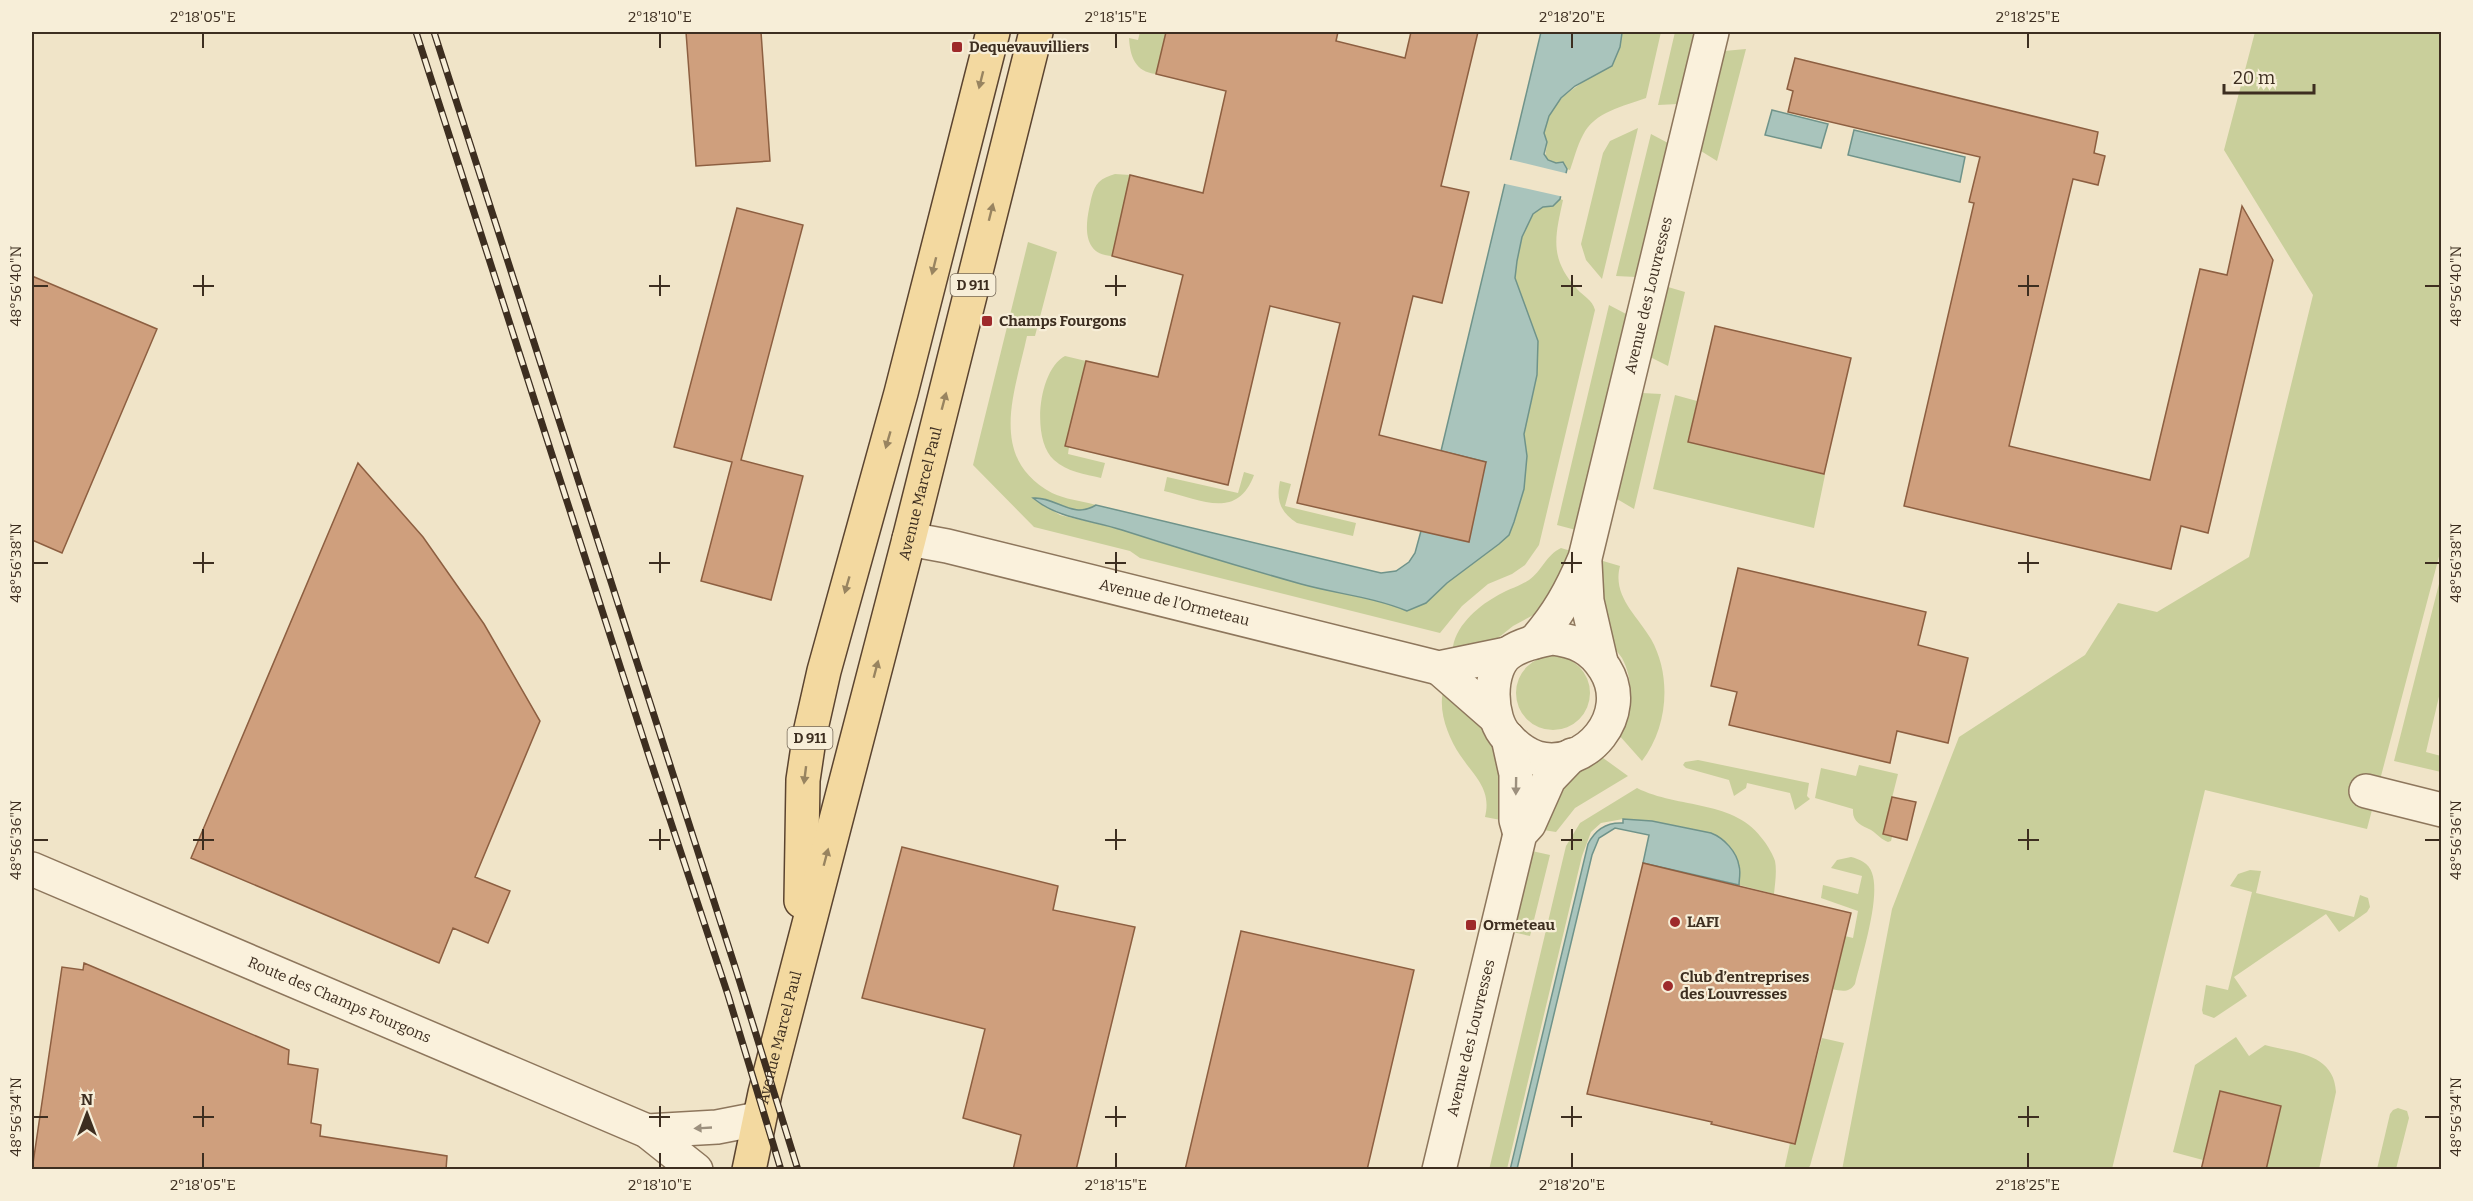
<svg xmlns="http://www.w3.org/2000/svg" width="2473" height="1201" font-family="Bitter,serif">
<style>
.green{fill:#c9cf9b}
.water{fill:#a9c4bc;stroke:#6f938a;stroke-width:1.5}
.pier{fill:#f0e4c8}
.building{fill:#cf9f7d;stroke:#8d5f41;stroke-width:1.5}
.lines{fill:none;stroke-linecap:round;stroke-linejoin:round}
.street-casing{stroke:#8d765c;stroke-width:36}
.primary-casing{stroke:#5b4430;stroke-width:36}
.street{stroke:#faf1dc;stroke-width:33}
.primary{stroke:#f3d9a0;stroke-width:33}
.rail-casing{stroke:#3d2e20;stroke-width:7}
.rail{stroke:#f7eed8;stroke-width:4.5;stroke-dasharray:14;stroke-linecap:butt}
.oneway{fill:#988460}
.oneway2{fill:#9c907e}
.ticks{fill:none;stroke:#3d2e20;stroke-width:2}
.poi-dot{fill:#9e2a2b;stroke:#f7eed8;stroke-width:2}
.labels{text-anchor:middle;dominant-baseline:central;stroke-width:4.5;stroke-linejoin:round;paint-order:stroke}
.shield{fill:#f7eed8;stroke:#756857;stroke-width:1.5}
.shield-label{font-size:14px;font-weight:bold;fill:#3d2e20}
.poi-label{font-size:15px;font-weight:bold;fill:#3d2e20;stroke:#f7eed8;text-anchor:start}
.street-label{font-size:15px;fill:#3d2e20;stroke:#f7eed8}
.neatline{fill:none;stroke:#3d2e20;stroke-width:2}
.ticks-label{font-size:15px;text-anchor:middle;fill:#3d2e20}
</style>
<rect width="100%" height="100%" fill="#f0e4c8"/>
<path class="green" d="M1140,32H1166L1156,74C1135,72 1130,56 1129,38L1138,40Z
M1621,32H1661L1646,98C1624,106 1594,112 1583,135C1577,146 1574,159 1570,170L1567,169L1563,163H1556L1547,160C1544,153 1547,150 1547,142C1547,139 1544,137 1544,134C1543,86 1621,79 1621,32Z
M1675,32H1695L1678,104L1658,105Z
M2255,32H2441V549L2367,829L2205,790L2112,1169L1842,1170L1892,909L1959,737L2085,655L2118,603L2157,612L2249,557L2313,295L2224,150Z
M1746,49L1717,161L1701,151L1724,51Z
M1638,128L1602,279L1586,260L1581,244L1603,153L1610,141Z
M1651,134L1668,143L1636,277L1616,276Z
M1115,174L1130,175L1112,256C1084,255 1085,229 1089,209C1091,201 1092,189 1099,182C1103,178 1109,176 1115,174Z
M1560,199L1563,200C1555,237 1549,258 1577,289C1584,297 1592,299 1595,310L1539,545L1525,565L1512,574L1488,584L1462,606L1440,633L1140,558L1130,551L1034,527L973,465L1028,242L1057,252L1035,336H1027C1015,392 987,458 1052,493C1064,499 1082,501 1096,505C1071,521 1054,494 1034,499L1060,515L1120,529L1155,541L1388,603L1407,611L1426,603L1447,583L1499,544L1527,456L1524,434L1537,375L1538,341L1515,278L1516,261L1522,237L1533,214L1543,207L1553,206Z
M1668,287L1685,292L1668,366L1650,357Z
M1609,305L1628,315L1576,530L1557,525Z
M1065,356L1086,361L1065,446L1069,447L1068,454L1105,463L1101,478C1085,474 1067,472 1054,460C1031,440 1038,370 1065,356Z
M1642,393L1661,394L1634,509L1617,499Z
M1675,395L1697,401L1688,442L1825,475L1814,528L1653,489Z
M1244,472L1254,475C1237,521 1200,499 1164,491L1167,477L1238,493Z
M1280,481L1291,484L1285,506L1356,523L1353,536L1297,523C1280,512 1276,500 1280,481Z
M1561,548L1571,551L1559,591L1539,612L1513,626L1493,642L1453,653C1451,630 1477,607 1495,597C1506,590 1518,587 1529,580C1542,571 1546,555 1561,548Z
M1603,561L1620,566C1612,596 1637,615 1651,639C1672,676 1668,727 1642,761L1618,734C1632,712 1635,682 1622,658C1616,649 1607,641 1604,631C1599,617 1598,574 1603,561Z
M2441,576V688L2426,752L2441,756V772L2394,761Z
M1516 693a37 37 0 1 1 74 0a37 37 0 1 1-74 0Z
M1444,688L1459,696L1502,755L1506,821L1485,817C1492,789 1474,776 1460,755C1448,737 1437,709 1444,688Z
M1599,755L1628,776L1575,808L1556,832L1537,829L1553,788Z
M1698,760L1809,783L1807,796L1810,799L1795,810L1790,793L1747,783L1746,788L1734,796L1729,780L1686,768L1683,765L1685,762Z
M1859,765L1898,774L1883,834L1892,837L1891,841L1888,842C1882,840 1877,834 1871,830C1861,825 1852,822 1853,809L1815,798L1821,768L1856,776Z
M1637,788C1678,809 1736,799 1764,841C1768,846 1773,855 1775,861C1777,871 1775,884 1774,894L1739,885V865L1711,833L1652,821L1623,819L1601,823L1591,832L1582,856L1507,1169L1489,1170L1566,846L1580,823Z
M1532,851L1550,855L1530,936L1512,932Z
M1851,857C1859,859 1869,863 1872,873C1881,898 1861,958 1855,984C1849,993 1842,991 1832,989L1845,936L1853,938L1858,911L1821,898L1823,885L1858,894L1862,876L1831,868L1837,860Z
M2250,870L2261,871L2256,893L2354,917L2360,895L2368,898L2370,907L2367,912L2339,932L2326,914L2234,977L2247,996L2214,1018L2203,1014L2202,1010L2206,985L2228,990L2252,892L2230,886L2238,874Z
M2236,1037L2249,1056L2265,1045C2295,1053 2334,1053 2336,1092L2319,1169L2278,1170L2266,1167L2281,1106L2220,1091L2203,1160L2173,1152L2195,1065Z
M1822,1038L1844,1043L1810,1166L1807,1169L1784,1170L1790,1143L1794,1145Z
M2398,1108L2407,1111L2409,1118L2396,1169H2377L2390,1114L2393,1110Z"/>
<path class="water" d="M1541,32H1621L1622,33L1620,47L1612,66L1575,86L1561,98L1549,116L1544,133L1547,142L1544,154L1548,160L1556,163L1563,162L1567,169L1560,199L1553,206L1543,207L1533,214L1522,237L1517,261L1515,278L1538,341L1537,375L1524,434L1527,456L1524,489L1514,522L1509,535L1499,544L1447,583L1426,603L1407,611C1373,597 1337,594 1301,584C1241,567 1181,549 1122,530C1092,520 1058,519 1033,498C1055,496 1073,520 1096,505L1381,573L1396,571L1409,562L1415,553L1421,531L1486,462L1441,451Z
M1772,110L1828,124L1821,148L1765,135Z
M1854,130L1965,157L1960,182L1848,155Z
M1623,819L1652,821L1711,833C1724,838 1737,852 1739,866C1741,871 1739,880 1739,885L1643,863L1649,835L1615,828L1599,838L1592,855L1517,1169L1510,1170L1588,844C1595,830 1607,822 1623,823Z"/>
<path class="pier" d="M1507,159L1569,174L1564,197L1501,183Z"/>
<path class="building" d="M686,32H761L770,161L696,166Z
M1166,32H1338L1336,41L1405,58L1411,32H1478L1441,186L1469,192L1442,303L1413,296L1379,435L1486,462L1469,542L1297,503L1340,323L1270,306L1228,485L1065,446L1086,361L1158,377L1183,275L1112,256L1130,175L1203,193L1226,91L1156,74Z
M1795,58L2098,132L2094,153L2105,156L2098,185L2073,179L2009,446L2150,480L2200,269L2227,275L2242,206L2273,260L2208,533L2181,526L2171,569L1904,506L1974,203L1969,202L1980,157L1788,112L1793,91L1787,89Z
M737,208L803,225L741,460L803,476L771,600L701,581L732,462L674,447Z
M32,276L157,329L62,553L32,540Z
M1715,326L1851,358L1824,474L1688,442Z
M358,463L423,537L484,624L540,721L475,877L510,891L488,943L453,928L439,963L191,858Z
M1738,568L1926,612L1918,645L1968,658L1948,743L1897,731L1890,763L1729,725L1737,692L1711,686Z
M1892,797L1916,802L1907,840L1883,834Z
M902,847L1058,886L1053,910L1135,927L1076,1170H1013L1021,1135L963,1118L985,1029L862,998Z
M1643,863L1851,913L1795,1144L1711,1124L1712,1122L1587,1094Z
M1241,931L1414,970L1367,1170H1185Z
M84,963L289,1050L288,1064L318,1069L311,1123L321,1125L320,1136L447,1156L446,1170H32L62,967L83,970Z
M2220,1091L2281,1106L2266,1170H2201Z"/>
<g class="lines">
<g class="street-casing">
<g id="street">
<path id="s1" d="M909,539L947,546L1439,668L1507,654"/>
<path d="M1585,563L1587,601L1601,662"/>
<path d="M1552,638C1576,641 1592,648 1605,669C1633,714 1587,771 1537,758C1525,754 1515,746 1507,737C1489,720 1487,668 1509,653C1522,644 1538,641 1552,638Z"/>
<path id="s2" d="M1534,642C1558,615 1571,591 1585,558L1712,32"/>
<path d="M1439,668L1495,717"/>
<path d="M1508,738L1516,774V820L1520,834"/>
<path d="M2366,791L2442,810"/>
<path id="s3" d="M32,869L647,1131L696,1170"/>
<path d="M647,1131L717,1127L758,1119"/>
<path id="s4" d="M1439,1170L1520,834L1529,824L1549,779L1572,755"/>
</g>
</g>
<g class="primary-casing">
<g id="primary">
<path d="M801,901L803,780L810,733L824,671L901,393L993,32"/>
<path id="s5" d="M749,1170L765,1093L909,539L1036,32"/>
</g>
</g>
<use href="#street" class="street"/>
<use href="#primary" class="primary"/>
<g class="rail-casing">
<path id="rail" d="M416,32L647,750L728,995L781,1170
M434,32L737,973L798,1170"/>
</g>
<use href="#rail" class="rail"/>
</g>
<defs><path id="oneway-solid" d="M-6-.8H1V-3.2L6.5 0L1 3.2V.8H-6Z" transform="scale(1.5)"/></defs>
<g class="oneway">
<use href="#oneway-solid" transform="translate(981 80) rotate(104)"/>
<use href="#oneway-solid" transform="translate(991 212) rotate(-76)"/>
<use href="#oneway-solid" transform="translate(934 266) rotate(104)"/>
<use href="#oneway-solid" transform="translate(944 401) rotate(-75)"/>
<use href="#oneway-solid" transform="translate(888 440) rotate(106)"/>
<use href="#oneway-solid" transform="translate(847 585) rotate(106)"/>
<use href="#oneway-solid" transform="translate(876 669) rotate(-75)"/>
<use href="#oneway-solid" transform="translate(805 775) rotate(97)"/>
<use href="#oneway-solid" transform="translate(826 857) rotate(-75)"/>
</g>
<g class="oneway2">
<use href="#oneway-solid" transform="translate(1516 786) rotate(91)"/>
<use href="#oneway-solid" transform="translate(703 1128) rotate(177)"/>
</g>
<path class="ticks" d="M203,33V48M660,33V48M1116,33V48M1572,33V48M2028,33V48M203,275V296M660,275V296M1116,275V296M1572,275V296M2028,275V296M33,286H48M193,286H214M649,286H670M1105,286H1126M1561,286H1582M2018,286H2039M2425,286H2440M203,552V573M660,552V573M1116,552V573M1572,552V573M2028,552V573M33,563H48M193,563H214M649,563H670M1105,563H1126M1561,563H1582M2018,563H2039M2425,563H2440M203,829V850M660,829V850M1116,829V850M1572,829V850M2028,829V850M33,840H48M193,840H214M649,840H670M1105,840H1126M1561,840H1582M2018,840H2039M2425,840H2440M203,1106V1127M660,1106V1127M1116,1106V1127M1572,1106V1127M2028,1106V1127M33,1117H48M193,1117H214M649,1117H670M1105,1117H1126M1561,1117H1582M2018,1117H2039M2425,1117H2440M203,1153V1168M660,1153V1168M1116,1153V1168M1572,1153V1168M2028,1153V1168"/>
<g class="poi-dot">
<rect x="951" y="41" width="12" height="12" rx="3"/>
<rect x="981" y="315" width="12" height="12" rx="3"/>
<circle cx="1675" cy="922" r="6"/>
<rect x="1465" y="919" width="12" height="12" rx="3"/>
<circle cx="1668" cy="986" r="6"/>
</g>
<g class="labels">
<g class="shield">
<rect x="950.5" y="274" width="45" height="22" rx="4.5"/>
<rect x="787.5" y="727" width="45" height="22" rx="4.5"/>
</g>
<g class="shield-label">
<text x="973" y="285">D 911</text>
<text x="810" y="738">D 911</text>
</g>
<g class="poi-label">
<text x="969" y="47">Dequevauvilliers</text>
<text x="999" y="321">Champs Fourgons</text>
<text x="1687" y="922">LAFI</text>
<text x="1483" y="925">Ormeteau</text>
<text x="1680" y="977">Club d’entreprises<tspan x="1680" dy="17">des Louvresses</tspan></text>
</g>
<g class="street-label">
<text stroke="none"><textPath href="#s2" startOffset="369">Avenue des Louvresses</textPath></text>
<text stroke="none"><textPath href="#s5" startOffset="698">Avenue Marcel Paul</textPath></text>
<text stroke="none"><textPath href="#s1" startOffset="273">Avenue de l'Ormeteau</textPath></text>
<text stroke="none"><textPath href="#s3" startOffset="334">Route des Champs Fourgons</textPath></text>
<text stroke="none"><textPath href="#s5" startOffset="136">Avenue Marcel Paul</textPath></text>
<text stroke="none"><textPath href="#s4" startOffset="136">Avenue des Louvresses</textPath></text>
</g>
</g>
<rect width="2473" height="1201" fill="none" stroke="#f7eed8" stroke-width="66"/>
<g transform="translate(87 1114)" stroke="#f7eed8" stroke-width="4.5" paint-order="stroke">
<path d="M0-4.5L10 22L0 15L-10 22Z" fill="#3d2e20"/>
<text y="-9" font-size="16" font-weight="bold" text-anchor="middle" fill="#3d2e20">N</text>
</g>
<path d="M2224 84v9h90v-9" fill="none" stroke="#3d2e20" stroke-width="3"/>
<text x="2233" y="84" font-size="18" fill="#3d2e20" stroke="#f7eed8" stroke-width="4.5" paint-order="stroke">20 m</text>
<rect x="33" y="33" width="2407" height="1135" class="neatline"/>
<g class="ticks-label">
<text x="203" y="22">2°18'05"E</text>
<text x="660" y="22">2°18'10"E</text>
<text x="1116" y="22">2°18'15"E</text>
<text x="1572" y="22">2°18'20"E</text>
<text x="2028" y="22">2°18'25"E</text>
<text transform="translate(16 286) rotate(-90)" y="5">48°56'40"N</text>
<text transform="translate(2456 286) rotate(-90)" y="5">48°56'40"N</text>
<text transform="translate(16 563) rotate(-90)" y="5">48°56'38"N</text>
<text transform="translate(2456 563) rotate(-90)" y="5">48°56'38"N</text>
<text transform="translate(16 840) rotate(-90)" y="5">48°56'36"N</text>
<text transform="translate(2456 840) rotate(-90)" y="5">48°56'36"N</text>
<text transform="translate(16 1117) rotate(-90)" y="5">48°56'34"N</text>
<text transform="translate(2456 1117) rotate(-90)" y="5">48°56'34"N</text>
<text x="203" y="1190">2°18'05"E</text>
<text x="660" y="1190">2°18'10"E</text>
<text x="1116" y="1190">2°18'15"E</text>
<text x="1572" y="1190">2°18'20"E</text>
<text x="2028" y="1190">2°18'25"E</text>
</g>
</svg>
